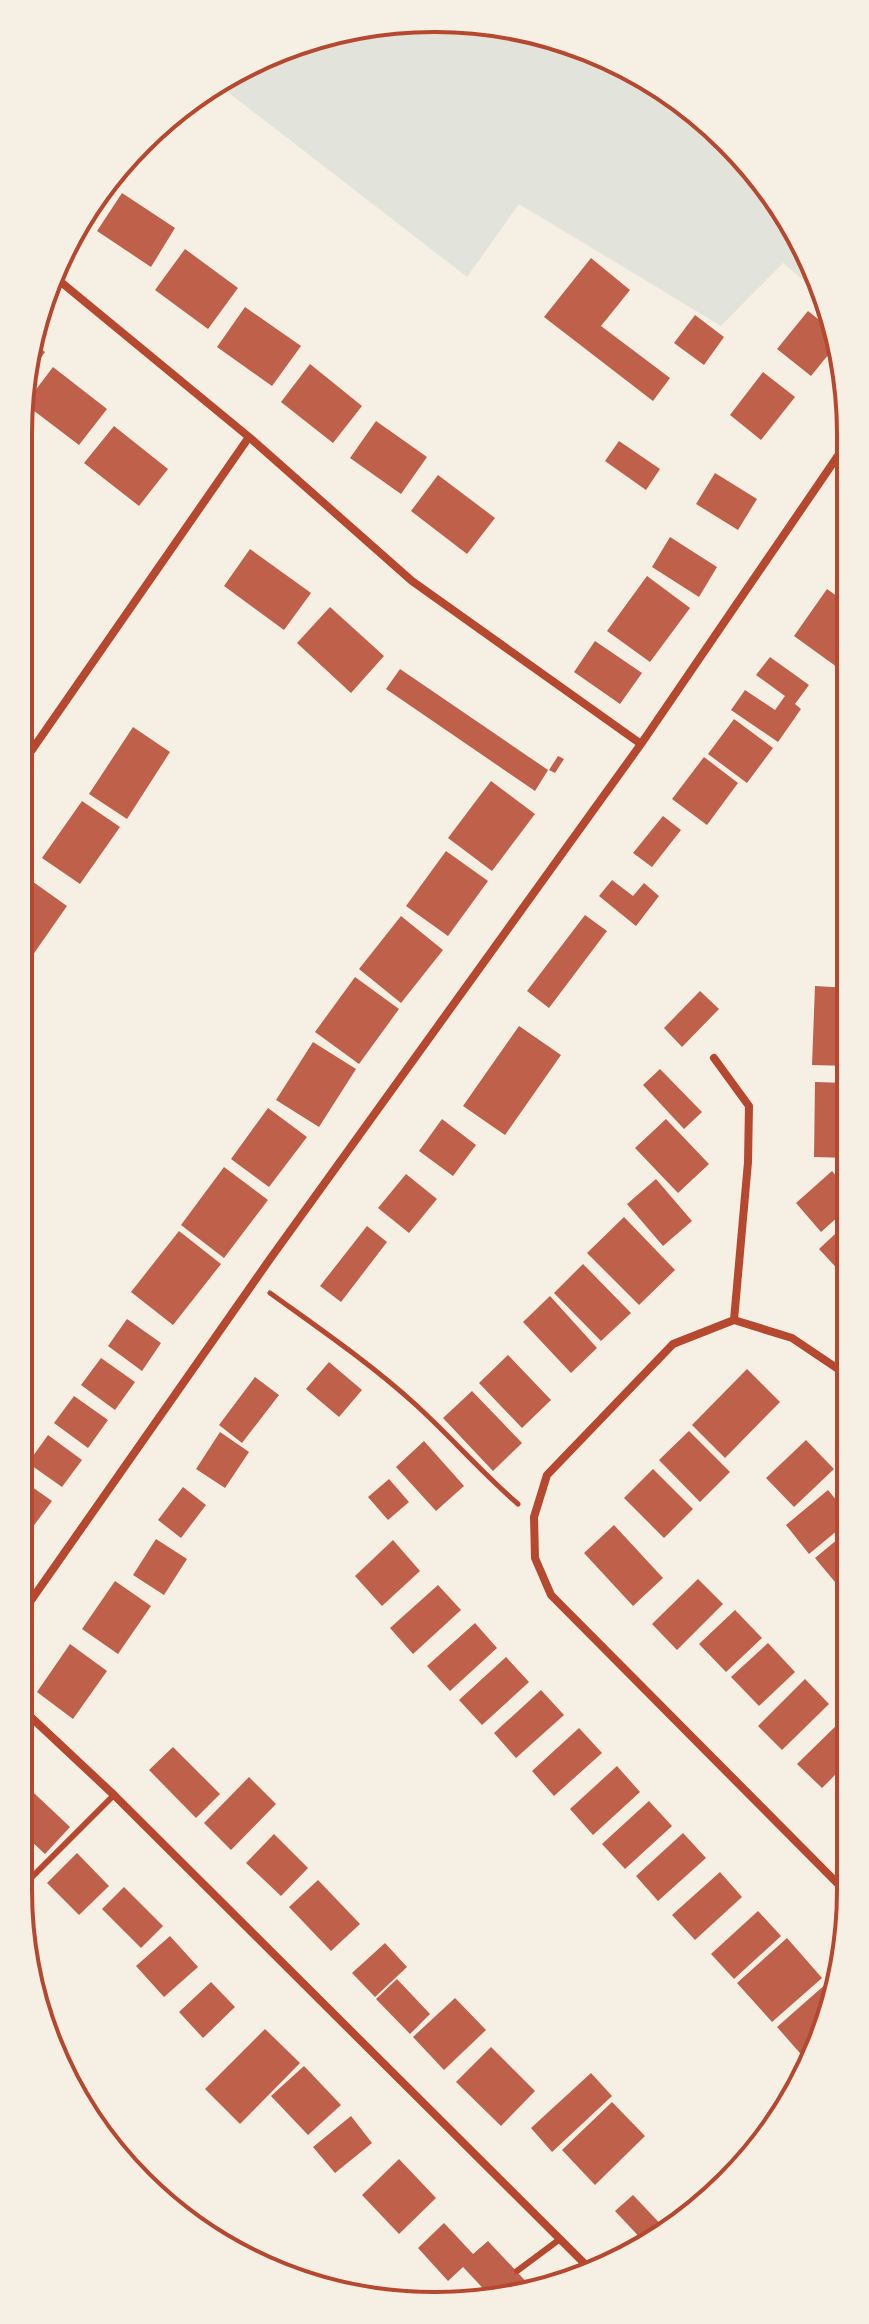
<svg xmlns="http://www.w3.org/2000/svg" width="869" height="2324" font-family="Merriweather,serif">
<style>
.green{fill:#e2e4dc}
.building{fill:#bf614a}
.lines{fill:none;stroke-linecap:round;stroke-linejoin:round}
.path{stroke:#b5482f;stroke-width:5}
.service{stroke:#b5482f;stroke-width:6}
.minor{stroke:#b5482f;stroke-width:8}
.rim{fill:none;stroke:#b5482f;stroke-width:4}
</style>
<rect width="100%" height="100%" fill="#f6efe4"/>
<path class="green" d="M381,22L543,32L643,74L747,160L808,251L822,296L783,263L721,326L519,204L467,277L216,83L227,74Z"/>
<path class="building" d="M122,193L175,228L151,267L97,231Z
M185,249L238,288L208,329L155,290Z
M591,258L630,290L601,326L670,378L653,401L544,317Z
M245,307L301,346L272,386L217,347Z
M808,311L833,331L837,344L811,376L777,349Z
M695,315L724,337L704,365L674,343Z
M30,341L45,352L25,380Z
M310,364L362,406L333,443L281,402Z
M53,367L107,409L79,445L25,404Z
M763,372L795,397L761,440L730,415Z
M376,421L427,457L401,494L350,458Z
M114,426L168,469L139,506L84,463Z
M619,441L660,469L646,490L605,461Z
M715,473L757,499L738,530L696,504Z
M438,475L495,518L467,554L411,511Z
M670,537L717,567L699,597L652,567Z
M250,549L311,593L284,630L224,586Z
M647,576L690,608L650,662L607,631Z
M827,589L848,604V675L794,636Z
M330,607L384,656L351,693L297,643Z
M18,637L34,648L18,670Z
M595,641L642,673L620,704L574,672Z
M770,657L809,685L795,704L801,709L778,742L731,710L745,690L775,710L785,696L756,675Z
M400,669L548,770L535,791L386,689Z
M734,719L773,748L747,783L708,754Z
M133,727L170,752L127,819L89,794Z
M558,756L564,759L555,773L549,770Z
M704,757L738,783L707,825L672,799Z
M491,781L535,814L492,871L448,838Z
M82,801L120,827L80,884L42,858Z
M663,816L681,830L652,867L633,853Z
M446,851L488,881L448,936L406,906Z
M29,879L67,906L30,959L18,951V896Z
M612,880L633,896L644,883L659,896L636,926L599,896Z
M585,915L607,931L549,1008L527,991Z
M401,916L443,950L401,1003L359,969Z
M355,977L399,1009L359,1064L315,1032Z
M815,986L849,988V1066L812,1065Z
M700,991L719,1009L682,1047L664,1028Z
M519,1026L561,1055L505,1135L463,1106Z
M313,1042L356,1069L319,1127L276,1100Z
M660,1069L702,1112L684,1129L643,1085Z
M815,1082L849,1083V1158L814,1157Z
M268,1108L307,1137L269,1187L231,1159Z
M442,1119L476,1145L453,1176L419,1151Z
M666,1119L709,1164L678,1193L635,1148Z
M224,1167L268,1200L224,1258L181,1225Z
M832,1171L849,1191V1207L821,1232L796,1203Z
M406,1174L437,1199L409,1233L378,1208Z
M656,1179L692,1221L663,1246L627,1204Z
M624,1217L675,1270L639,1305L587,1253Z
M849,1221L850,1271L844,1276L819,1249Z
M367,1226L387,1242L341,1302L320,1286Z
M179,1231L221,1264L173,1325L131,1292Z
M583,1264L631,1313L601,1341L554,1293Z
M550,1296L597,1348L571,1373L523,1322Z
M127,1319L161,1343L142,1371L108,1346Z
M508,1355L551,1400L522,1428L479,1383Z
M101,1358L135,1382L115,1410L81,1385Z
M329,1362L362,1390L339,1417L306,1389Z
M747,1369L780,1402L725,1458L692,1425Z
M255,1377L279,1395L242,1443L219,1425Z
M472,1391L522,1443L493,1471L443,1418Z
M74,1396L108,1420L88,1448L54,1423Z
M689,1431L730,1472L700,1502L659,1460Z
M220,1432L249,1452L225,1488L196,1469Z
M48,1435L82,1460L62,1487L28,1463Z
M806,1440L834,1469L794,1507L766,1478Z
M424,1441L464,1486L436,1511L396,1467Z
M653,1469L693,1509L664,1538L624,1498Z
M18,1477L52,1501L32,1528L18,1518Z
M389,1479L409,1502L388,1520L368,1497Z
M183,1487L206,1505L181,1538L158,1520Z
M828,1490L850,1517V1520L809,1554L786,1525Z
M614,1525L663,1578L633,1606L584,1553Z
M850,1529V1580L840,1588L815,1558Z
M156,1539L187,1559L164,1595L133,1575Z
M393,1540L420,1571L382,1606L355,1576Z
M698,1579L723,1604L677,1650L652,1624Z
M115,1581L151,1606L118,1654L82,1629Z
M438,1585L461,1610L413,1654L390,1628Z
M735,1610L762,1638L726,1672L699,1644Z
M475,1623L497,1648L450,1691L427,1666Z
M768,1643L795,1672L759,1706L731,1677Z
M70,1644L107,1671L73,1719L37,1692Z
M506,1657L529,1682L482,1725L459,1700Z
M805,1679L829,1704L782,1750L758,1726Z
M541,1690L564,1715L516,1758L494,1733Z
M844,1718L851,1725V1759L822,1788L797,1764Z
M579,1728L602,1753L554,1796L532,1771Z
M173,1747L220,1794L196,1818L149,1770Z
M617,1766L640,1792L593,1835L570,1809Z
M249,1777L276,1804L231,1850L204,1823Z
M18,1778L70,1827L45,1854L18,1829Z
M851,1794V1818L839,1806Z
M649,1801L672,1826L625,1869L602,1844Z
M683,1833L706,1858L658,1901L636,1876Z
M274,1834L308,1868L281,1896L246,1863Z
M77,1853L109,1886L79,1915L47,1883Z
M720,1872L742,1897L695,1940L672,1915Z
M318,1880L360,1924L331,1951L289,1907Z
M124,1887L163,1926L141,1948L102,1909Z
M758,1911L781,1936L734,1979L711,1954Z
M170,1936L198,1967L164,1997L136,1966Z
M787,1938L822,1978L772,2022L737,1983Z
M385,1943L407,1967L375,1997L352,1973Z
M397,1979L430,2014L410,2034L376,1999Z
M211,1982L235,2007L203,2038L179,2012Z
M827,1983L837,1995V1998L806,2060L777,2027Z
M455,1998L486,2030L444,2070L413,2037Z
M265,2029L300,2063L240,2124L205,2089Z
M491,2047L535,2091L501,2126L456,2082Z
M304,2066L341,2105L308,2135L271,2096Z
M591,2073L612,2096L552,2152L531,2128Z
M612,2102L645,2136L595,2185L562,2150Z
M351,2116L372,2143L335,2173L313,2147Z
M399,2159L436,2198L399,2234L362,2195Z
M633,2195L669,2233L666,2236L646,2244L615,2211Z
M444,2223L473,2254L488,2241L534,2290L516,2298L493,2299L463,2267L448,2281L418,2248Z"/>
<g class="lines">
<path class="path" d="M270,1293C320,1329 371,1364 416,1405C451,1437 482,1473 518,1504"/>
<path class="service" d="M18,1891L114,1795
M517,2271L560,2239"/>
<path class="minor" d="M56,278L249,437L412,581L641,744
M18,770L249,437
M714,1058L749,1106L748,1162L734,1320
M850,1377L792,1338L734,1320L673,1344L547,1475L534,1517L535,1558L551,1595L850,1896
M18,1619L270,1259L641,744L848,441
M18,1705L114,1795L589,2268"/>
</g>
<path d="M0 0H869V2324H0ZM434 32H435A402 402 0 0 1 837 434V1890A402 402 0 0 1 435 2292H434A402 402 0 0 1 32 1890V434A402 402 0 0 1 434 32Z" fill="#f6efe4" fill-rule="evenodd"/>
<path class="rim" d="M434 32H435A402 402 0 0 1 837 434V1890A402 402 0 0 1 435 2292H434A402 402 0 0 1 32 1890V434A402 402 0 0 1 434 32Z"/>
</svg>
